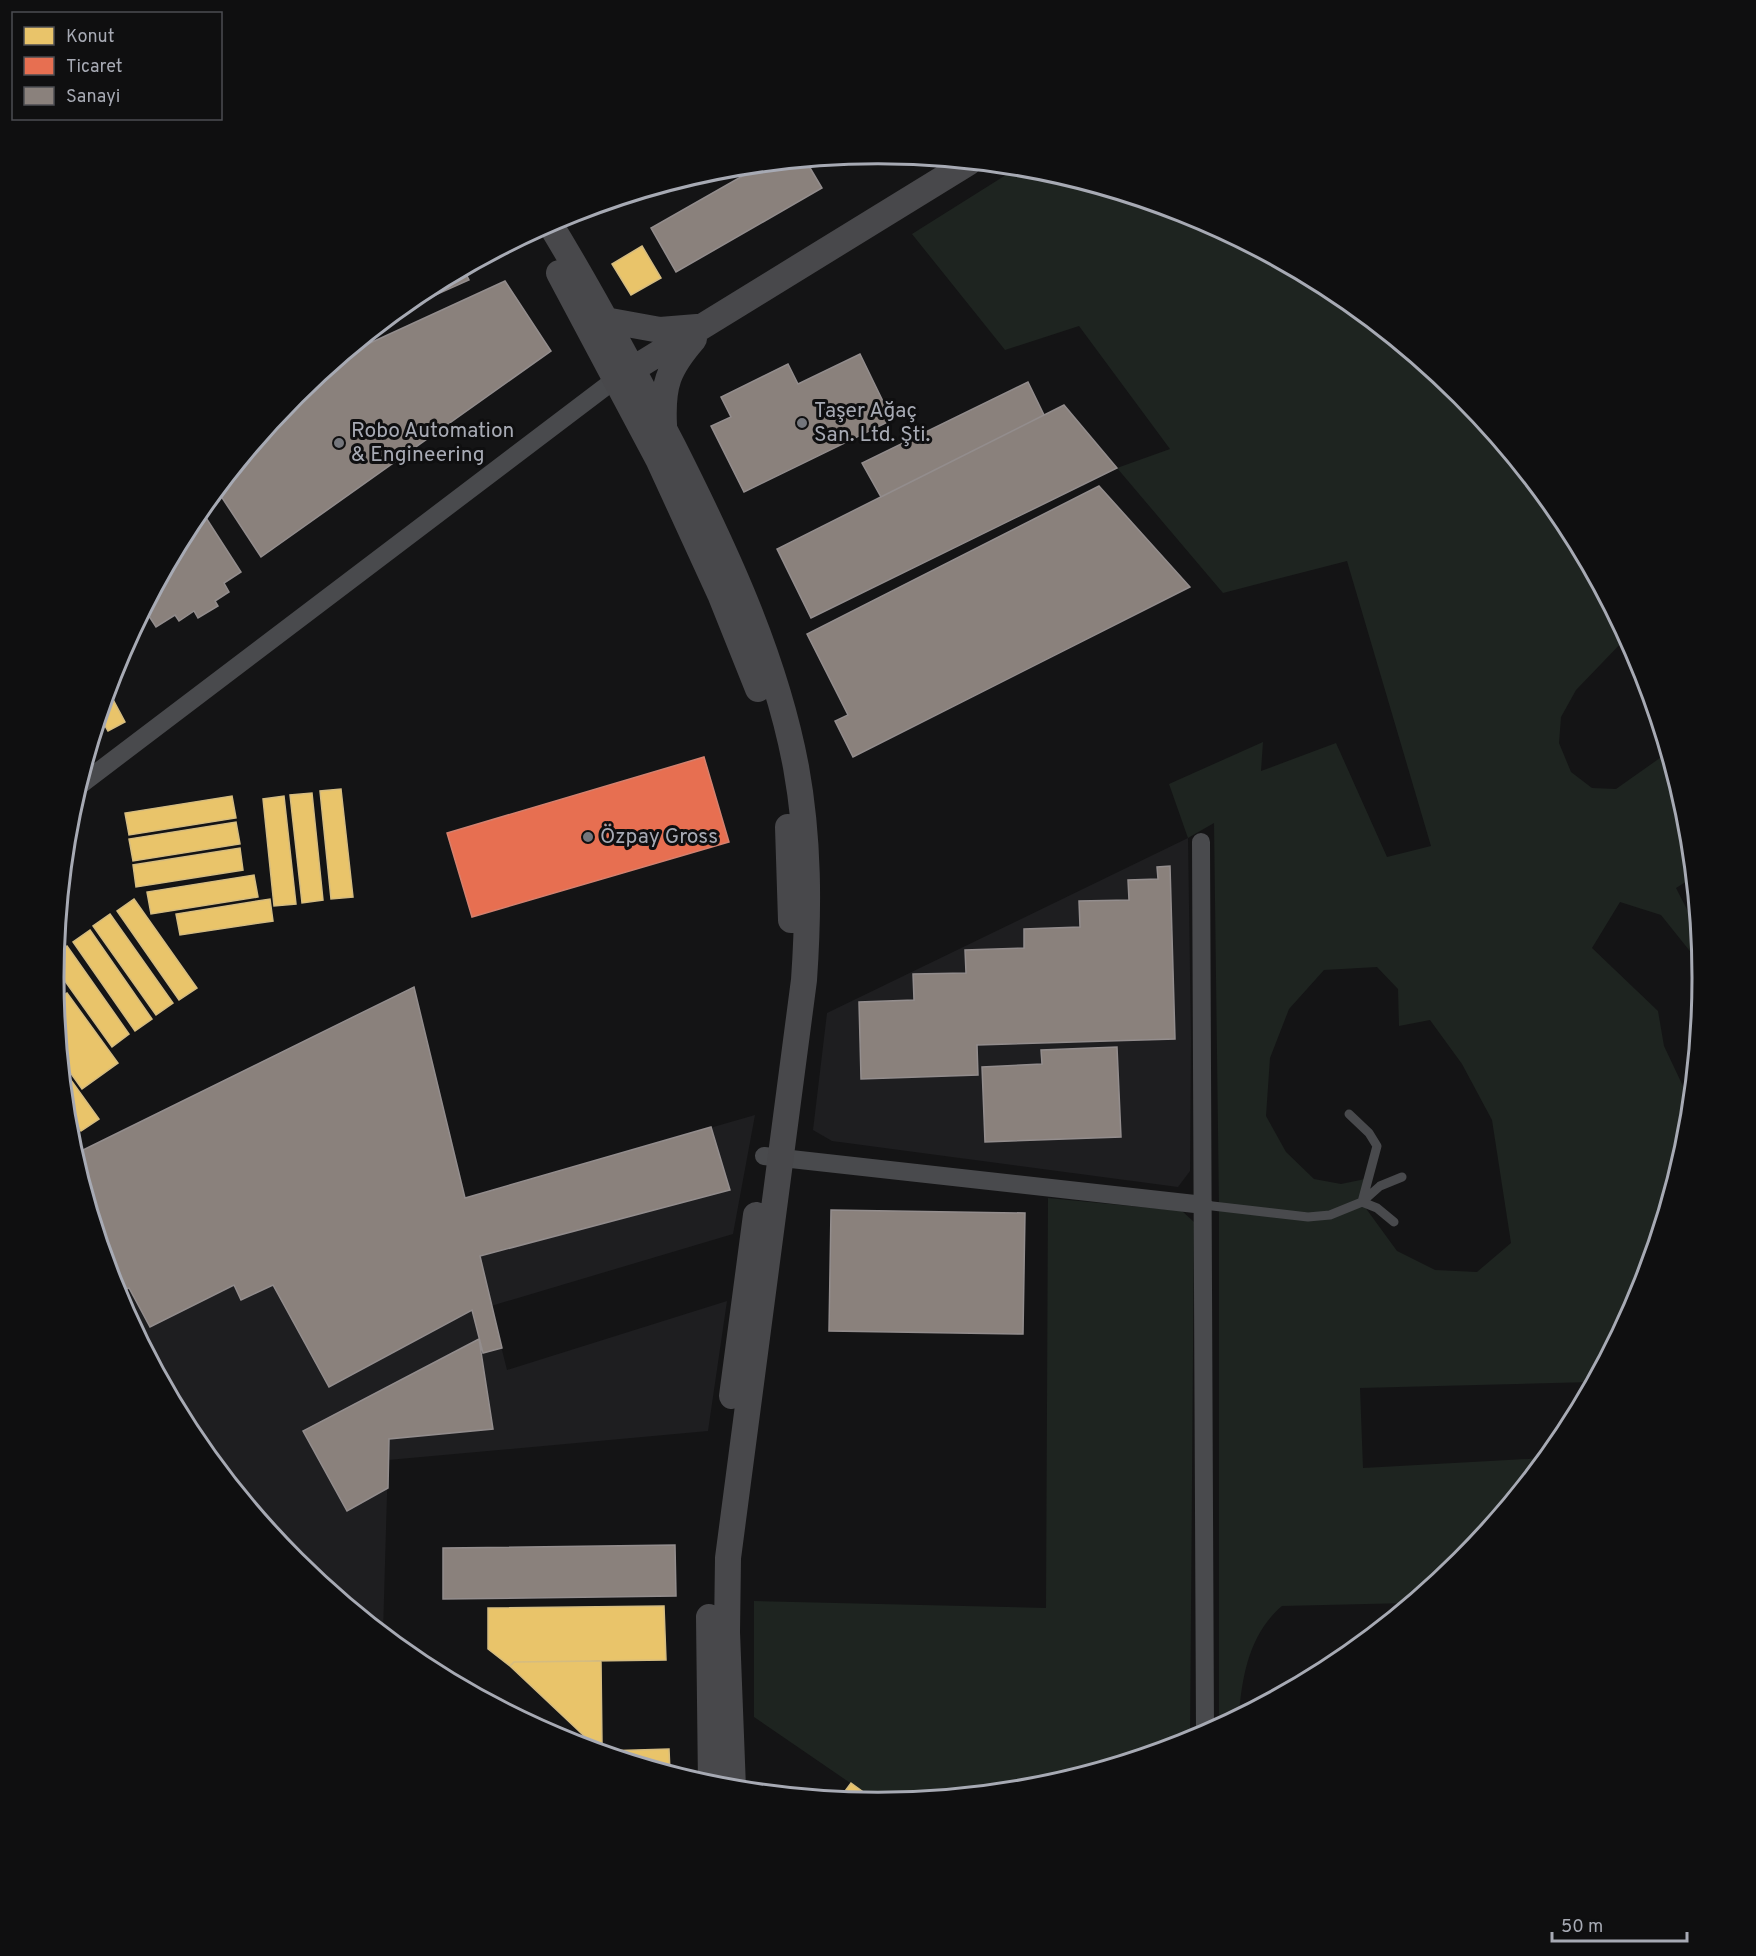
<svg xmlns="http://www.w3.org/2000/svg" width="1756" height="1956" font-family="Overpass,sans-serif">
<style>
.built{fill:#1e1e20}
.green{fill:#1e2420;fill-rule:evenodd}
.homes{fill:#e9c46a;stroke:#d5bc80;stroke-width:1.5}
.shops{fill:#e76f51;stroke:#d4816f;stroke-width:1.5}
.industry{fill:#8a817c;stroke:#938d8d;stroke-width:1.5}
.lines{fill:none;stroke-linecap:round;stroke-linejoin:round}
.service{stroke:#494a4d;stroke-width:9}
.minor{stroke:#494a4d;stroke-width:18}
.secondary{stroke:#48484b;stroke-width:26}
.poi-dot{fill:#74767c;stroke:#0f0f10;stroke-width:2}
.labels{text-anchor:middle;dominant-baseline:central;stroke-width:6;stroke-linejoin:round;paint-order:stroke}
.poi-label{font-size:21px;fill:#a7aab4;stroke:#0f0f10;text-anchor:start}
.rim{fill:none;stroke:#a7aab4;stroke-width:3}
</style>
<rect width="100%" height="100%" fill="#141415"/>
<path class="built" d="M1188,838L1191,1038L1190,1171L1178,1187L832,1141L813,1130L827,1013Z
M414,987L466,1198L755,1115L733,1234L491,1306L507,1370L727,1301L708,1431L388,1460L383,1633L295,1560L193,1436L117,1293L75,1154Z"/>
<path class="green" d="M1017,168L1039,170L1194,217L1336,293L1461,396L1563,520L1626,638L1576,690L1561,717L1559,743L1571,772L1592,788L1616,789L1667,753L1686,818L1692,878L1676,888L1697,929L1701,965L1661,915L1620,902L1592,948L1658,1011L1664,1046L1690,1101L1686,1139L1639,1294L1592,1382L1360,1388L1363,1468L1545,1458L1460,1561L1409,1603L1282,1606C1250,1633 1242,1675 1239,1715L1225,1722L1219,1714V1207L1214,823L1188,838L1169,784L1263,742L1261,771L1336,743L1387,857L1431,846L1347,561L1223,593L1117,468L1170,449L1079,326L1005,350L912,234ZM1377,967L1398,989L1399,1026L1430,1020L1462,1064L1492,1120L1511,1243L1477,1272L1435,1270L1397,1251L1362,1203L1370,1178L1341,1184L1314,1179L1286,1152L1266,1116L1270,1058L1289,1009L1324,970Z
M1048,1198L1182,1211L1194,1222L1190,1740L1038,1786L878,1802L754,1717V1601L1046,1608Z"/>
<path class="homes" d="M836,158L824,166L820,160Z
M642,246L661,278L631,295L612,264Z
M108,690L125,722L108,731L100,717Z
M341,789L353,897L331,899L320,791Z
M312,793L323,900L302,903L290,795Z
M232,796L236,818L129,835L125,813Z
M284,796L296,904L274,906L263,799Z
M236,822L240,844L133,861L129,839Z
M240,848L243,870L136,887L133,865Z
M254,875L258,897L151,914L147,892Z
M134,899L197,988L179,1000L117,911Z
M270,899L273,921L180,935L176,914Z
M110,914L173,1003L156,1015L93,926Z
M90,930L152,1019L135,1031L73,942Z
M67,946L129,1034L112,1047L55,967L56,953Z
M67,993L118,1063L82,1089L62,1061L56,1000Z
M63,1069L99,1119L81,1131L67,1111Z
M68,1120L78,1134L70,1139V1138Z
M664,1606L666,1660L514,1662L510,1666L488,1649V1608Z
M601,1661L602,1745L598,1749L510,1666L514,1662Z
M669,1749L670,1772L603,1751Z
M851,1783L877,1802L840,1798Z"/>
<path class="shops" d="M704,757L729,842L472,917L447,833Z"/>
<path class="industry" d="M806,161L822,188L676,272L651,228L760,166Z
M464,270L469,280L395,313L420,293Z
M505,281L551,351L261,557L217,490L296,395L344,355Z
M860,354L892,420L744,492L711,426L731,417L721,397L788,364L798,384Z
M1028,382L1044,415L881,497L862,463Z
M1064,405L1117,468L811,618L777,549Z
M1099,486L1190,587L853,757L835,721L848,715L807,634Z
M201,510L241,572L224,583L229,592L215,601L218,606L198,618L194,611L179,621L175,615L156,627L145,610L193,520Z
M1170,866L1175,1039L977,1045L978,1075L861,1079L859,1002L914,1000L913,974L966,973L965,950L1024,948V929L1080,927L1079,901L1129,900L1128,880L1158,879L1157,867Z
M414,987L465,1198L711,1127L730,1190L480,1256L502,1348L483,1353L472,1310L329,1387L273,1285L241,1300L234,1285L150,1327L129,1288L117,1293L75,1154Z
M1117,1047L1121,1137L985,1142L982,1067L1042,1064L1041,1050Z
M831,1210L1025,1213L1023,1334L829,1331Z
M479,1339L493,1429L389,1439L388,1488L347,1511L303,1431Z
M675,1545L676,1596L443,1599V1548Z"/>
<g class="lines">
<path class="service" d="M1349,1114L1369,1133L1377,1146L1362,1202L1377,1208L1394,1222
M1204,1205L1308,1217L1330,1215L1362,1202L1380,1186L1402,1177"/>
<path class="minor" d="M79,786L617,378
M1201,842L1205,1733
M764,1156L1204,1205"/>
<path class="secondary" d="M550,224C594,296 634,371 673,446C724,547 775,655 796,767C809,839 809,908 804,980L728,1558L727,1632L733,1788
M559,273L659,461L720,594L758,689
M605,320L660,330L697,327
M620,377L968,163
M664,425C662,385 668,369 694,339
M788,827L791,920
M732,1396L756,1215
M709,1617L711,1784"/>
</g>
<g class="poi-dot">
<circle cx="802" cy="423" r="6"/>
<circle cx="339" cy="443" r="6"/>
<circle cx="588" cy="837" r="6"/>
</g>
<g class="labels">
<g class="poi-label">
<text x="814" y="411">Taşer Ağaç<tspan x="814" dy="24">San. Ltd. Şti.</tspan></text>
<text x="351" y="431">Robo Automation<tspan x="351" dy="24">&amp; Engineering</tspan></text>
<text x="600" y="837">Özpay Gross</text>
</g>
</g>
<path d="M0 0H1756V1956H0ZM64 978a814 814 0 1 1 1628 0a814 814 0 1 1-1628 0Z" fill="#0f0f10" fill-rule="evenodd"/>
<path class="rim" d="M64 978a814 814 0 1 1 1628 0a814 814 0 1 1-1628 0Z"/>
<rect x="12" y="12" width="210" height="108" fill="#0f0f10" stroke="#4c4d52" stroke-width="1.5"/>
<rect x="24" y="27" width="30" height="18" fill="#e9c46a" stroke="#4c4d52" stroke-width="1.5"/>
<text x="66" y="42" font-size="18" fill="#a7aab4">Konut</text>
<rect x="24" y="57" width="30" height="18" fill="#e76f51" stroke="#4c4d52" stroke-width="1.5"/>
<text x="66" y="72" font-size="18" fill="#a7aab4">Ticaret</text>
<rect x="24" y="87" width="30" height="18" fill="#8a817c" stroke="#4c4d52" stroke-width="1.5"/>
<text x="66" y="102" font-size="18" fill="#a7aab4">Sanayi</text>
<path d="M1552 1932v9h135v-9" fill="none" stroke="#a7aab4" stroke-width="3"/>
<text x="1561" y="1932" font-size="18" fill="#a7aab4" stroke="#0f0f10" stroke-width="4.5" paint-order="stroke">50 m</text>
</svg>
